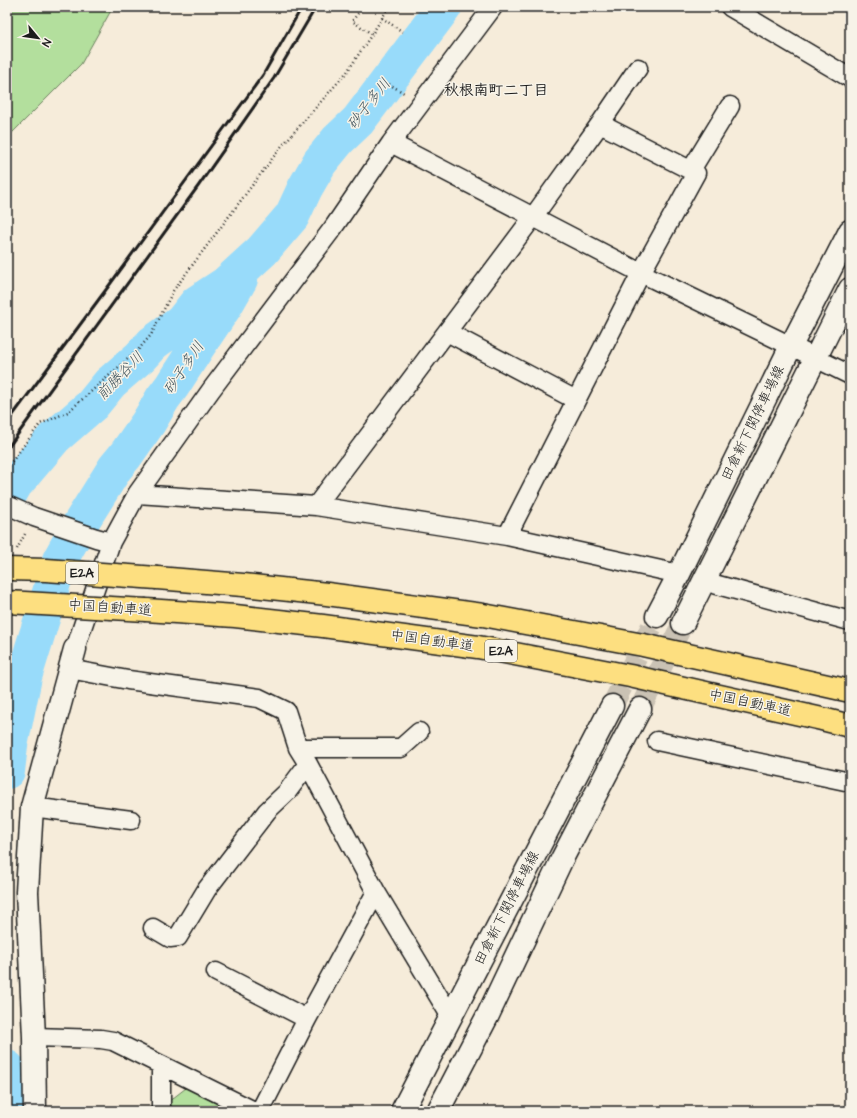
<svg xmlns="http://www.w3.org/2000/svg" width="857" height="1118" font-family="'Architects Daughter','Klee One',sans-serif">
<style>
.green{fill:#b3df9d;stroke:#687e5c}
.lines{fill:none;stroke-linecap:round;stroke-linejoin:round}
.river{stroke:#98dbfa;stroke-width:36}
.secondary-tunnel{stroke:#cac2b4;stroke-width:22;stroke-dasharray:22 11;stroke-linecap:butt}
.street-casing{stroke:#1c1c1c;stroke-width:21}
.secondary-casing{stroke:#1c1c1c;stroke-width:25}
.highway-casing{stroke:#1c1c1c;stroke-width:25}
.path{stroke:#1c1c1c;stroke-width:2.5;stroke-dasharray:1 3;stroke-linecap:butt}
.street{stroke:#f7f3e8;stroke-width:18}
.secondary{stroke:#f7f3e8;stroke-width:22}
.highway{stroke:#fddf80;stroke-width:22}
.rail{stroke:#1c1c1c;stroke-width:3}
.highway-bridge-casing{stroke:#1c1c1c;stroke-width:25;stroke-linecap:butt}
.highway-bridge{stroke:#fddf80;stroke-width:22}
.labels{text-anchor:middle;dominant-baseline:central;stroke-width:3;stroke-linejoin:round;paint-order:stroke}
.shield{fill:#f7f3e8;stroke:#5e5c59;stroke-width:1}
.shield-label{font-size:13px;font-weight:bold;fill:#1c1c1c}
.street-label{font-size:14px;fill:#1c1c1c;stroke:#f7f3e8}
.neighbourhood-label{font-size:15px;font-weight:bold;fill:#1c1c1c;stroke:#f7f3e8}
.water-label{font-size:15px;font-style:italic;fill:#41555f;stroke:#f7f3e8}
</style>
<rect width="100%" height="100%" fill="#f6ecda"/>
<filter id="ink" filterUnits="userSpaceOnUse"><feTurbulence type="fractalNoise" baseFrequency=".025" numOctaves="2"/><feDisplacementMap in="SourceGraphic" scale="8" xChannelSelector="R" yChannelSelector="G"/><feConvolveMatrix kernelMatrix="1 2 1 2 8 2 1 2 1" color-interpolation-filters="sRGB"/></filter>
<g filter="url(#ink)">
<path class="green" d="M7,7H113L81,64L7,138Z
M186,1088L231,1111H168V1102Z"/>
<g class="lines">
<path class="river" d="M7,498L15,484L54,438L92,405L110,383L140,357L153,343L182,322L197,303L226,284L262,251L292,216L305,188L320,162L338,140L358,121L444,7
M7,771L10,745L24,677L60,560L80,524L115,468L125,456L148,423L163,398L172,386L197,347L224,307L240,279
M7,1068L8,1111"/>
<path class="secondary-tunnel" d="M612,706L657,616
M640,709L683,623"/>
<g class="street-casing">
<path id="street" d="M730,7L850,78
M600,124L638,68
M391,143L641,273L791,346L850,375
M691,170L730,106
M447,332L576,400
M137,494L316,506L507,536L679,574
M7,505L34,517L96,538L111,542
M316,506L533,217L600,124L696,173L641,273L507,536
M703,581L850,621
M75,649L111,542L137,494L211,390L333,228L391,143L493,7
M69,669L128,680L259,698L286,711L298,748L308,764L376,892L451,1017
M657,741L850,782
M298,748H401L419,732
M32,807L131,820
M153,928L170,938L178,937L207,889L267,811L287,792L308,764
M216,972L307,1019
M34,1037L101,1039L113,1041L254,1111
M161,1111V1065
M260,1111L307,1019L376,892"/>
</g>
<g class="secondary-casing">
<path id="secondary" d="M657,616L679,574L791,346L850,231
M683,623L850,289
M35,1111L34,1037L27,892L32,807L75,649
M402,1111L612,706
M438,1111L488,1015L562,859L640,709"/>
</g>
<g class="highway-casing">
<path id="highway" d="M157,578L243,585L327,594L483,615L643,645L850,691
M146,610L235,616L323,626L478,647L630,676L822,719L850,726"/>
</g>
<path class="path" d="M363,7L352,21L372,34L389,7
M382,18L403,32
M389,84L404,93
M7,468L40,424L68,412L138,350L151,335L173,291L281,147L347,72L372,34
M17,549L25,534"/>
<use href="#street" class="street"/>
<use href="#secondary" class="secondary"/>
<use href="#highway" class="highway"/>
<path class="rail" d="M7,423L108,287L263,75L302,7
M7,449L199,185L274,78L316,7"/>
<g class="highway-bridge-casing">
<path id="highway-bridge" d="M7,569L46,570L157,578
M7,602L146,610"/>
</g>
<use href="#highway-bridge" class="highway-bridge"/>
</g>
</g>
<g class="labels">
<g class="shield">
<rect x="66" y="562" width="32" height="22" rx="3"/>
<rect x="485" y="640" width="32" height="22" rx="3"/>
</g>
<g class="shield-label">
<text x="82" y="573">E2A</text>
<text x="501" y="651">E2A</text>
</g>
<g class="street-label">
<text transform="translate(753 423) rotate(-64)">田倉新下関停車場線</text>
<text transform="translate(110 608) rotate(4)">中国自動車道</text>
<text transform="translate(432 641) rotate(8)">中国自動車道</text>
<text transform="translate(750 703) rotate(12)">中国自動車道</text>
<text transform="translate(507 908) rotate(-63)">田倉新下関停車場線</text>
</g>
<g class="neighbourhood-label">
<text x="496" y="90">秋根南町二丁目</text>
</g>
<g class="water-label">
<text transform="translate(369 104) rotate(-52)">砂子多川</text>
<text transform="translate(184 368) rotate(-56)">砂子多川</text>
<text transform="translate(120 376) rotate(-46)">前勝谷川</text>
</g>
</g>
<rect width="857" height="1118" fill="none" stroke="#f7f3e8" stroke-width="24"/>
<rect x="12" y="12" width="833" height="1094" fill="none" stroke="#1c1c1c" stroke-width="1.5" filter="url(#ink)"/>
<g transform="translate(38 38) rotate(119)" stroke="#f7f3e8" stroke-width="3" paint-order="stroke">
<path d="M0-3L7 15L0 10L-7 15Z" fill="#1c1c1c"/>
<text y="-6" font-size="11" font-weight="bold" text-anchor="middle" fill="#1c1c1c">N</text>
</g>
</svg>
